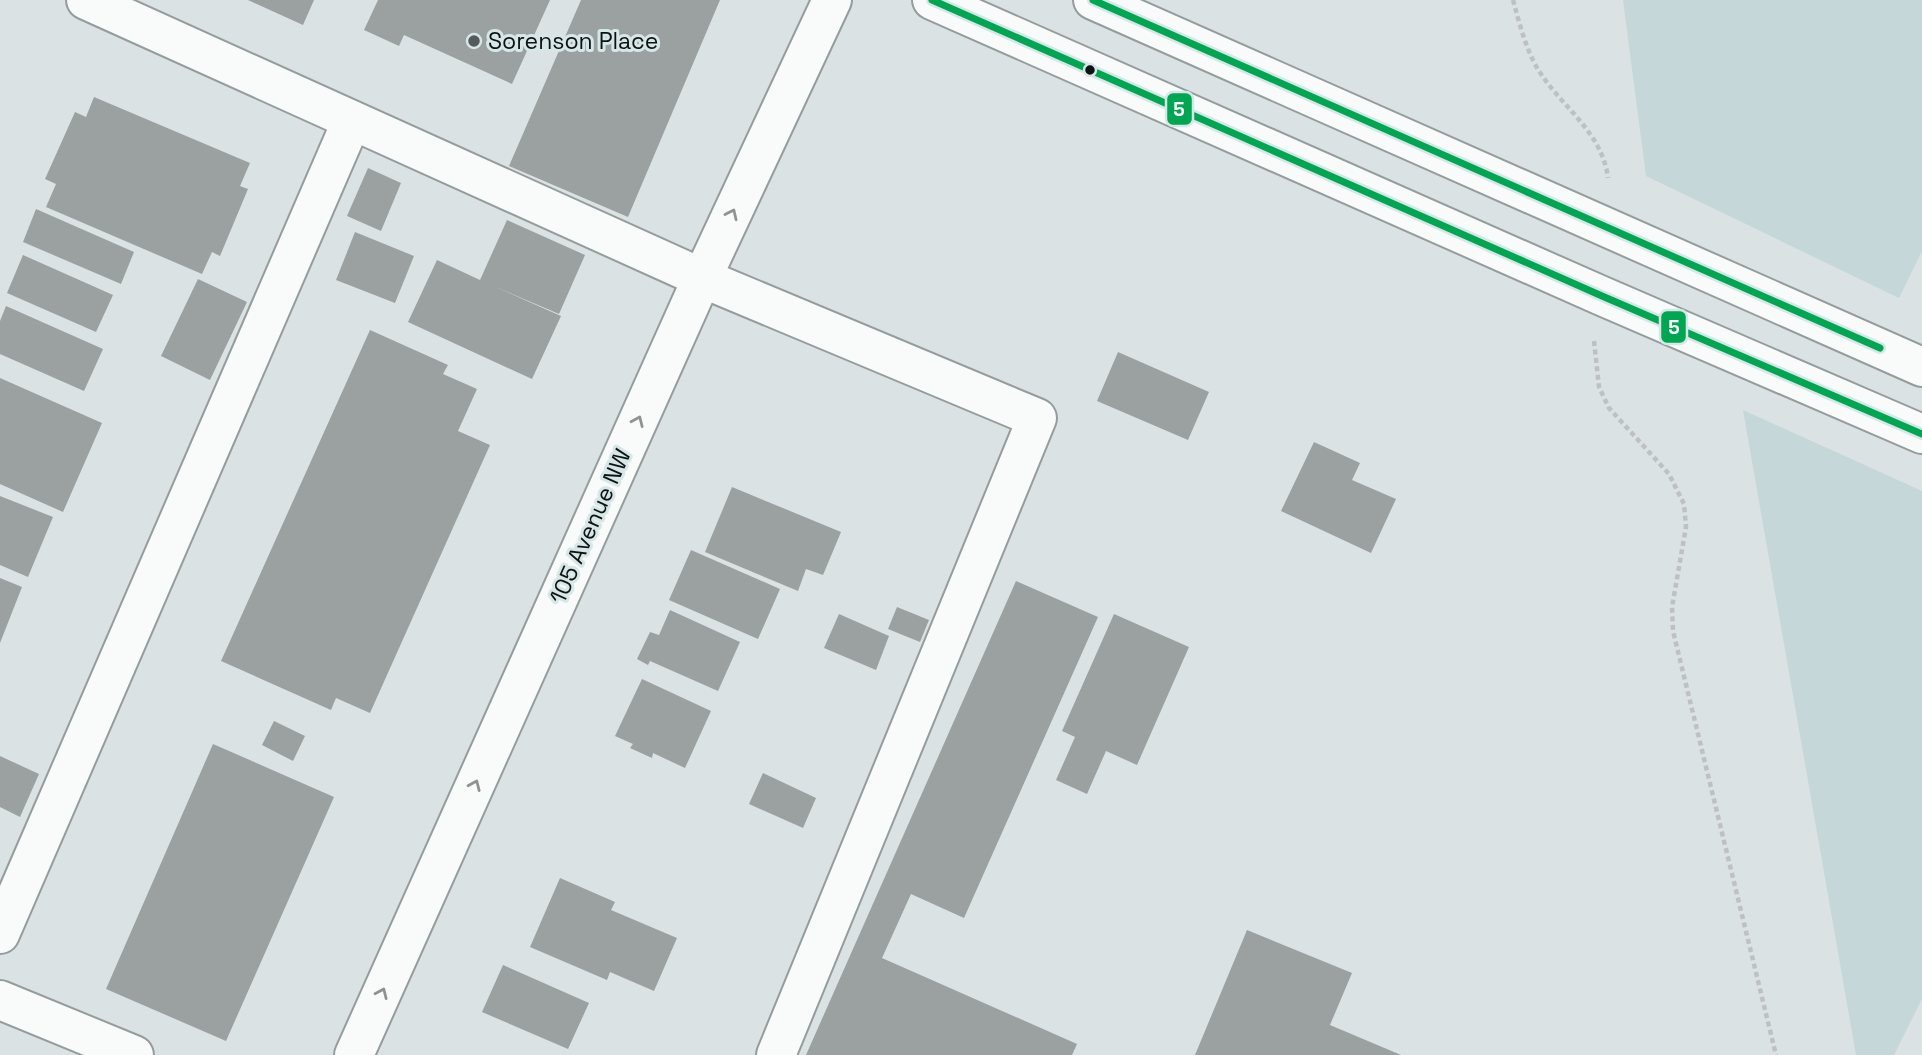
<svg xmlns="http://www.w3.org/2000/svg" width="1922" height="1055" font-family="'Space Grotesk',sans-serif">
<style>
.built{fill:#c6d7d9}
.building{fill:#9ba1a1}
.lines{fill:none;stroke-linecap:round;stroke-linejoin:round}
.minor-casing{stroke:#959c9c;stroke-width:42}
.path{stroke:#bfc1c1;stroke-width:4.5;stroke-dasharray:5 3.5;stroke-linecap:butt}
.minor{stroke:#f9fbfb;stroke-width:38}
.bus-1-casing{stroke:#d7e6e7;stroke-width:12}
.bus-1{stroke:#00a651;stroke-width:7}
.oneway{stroke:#8f9292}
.poi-dot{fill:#555b5c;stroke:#d7e6e7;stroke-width:2.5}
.bus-dot{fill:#0d1212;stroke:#d7e6e7;stroke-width:2.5}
.labels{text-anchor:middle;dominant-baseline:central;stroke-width:6;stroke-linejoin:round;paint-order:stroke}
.poi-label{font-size:23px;fill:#0d1212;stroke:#d7e6e7;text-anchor:start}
.street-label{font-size:23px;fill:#0d1212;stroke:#d7e6e7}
.line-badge{stroke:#d7e6e7;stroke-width:2.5}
.badge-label{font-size:19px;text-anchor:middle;font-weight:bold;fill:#fff}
</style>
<rect width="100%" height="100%" fill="#dae2e4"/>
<path class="built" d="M1623,0H1922V251L1899,298L1646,176Z
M1743,410L1922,491V999L1894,1055H1856Z"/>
<path class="building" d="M248,0H314L303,25Z
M378,0H550L512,84L404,35L399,46L364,30Z
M581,0H720L628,217L509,166Z
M94,97L250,163L240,186L248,189L220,256L212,252L202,274L46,207L56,184L45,179L75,112L86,117Z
M368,168L401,183L381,231L347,216Z
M36,209L134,252L121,284L23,242Z
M507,220L585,255L559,314L493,286L561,316L532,379L408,322L437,260L480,280Z
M355,232L414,256L395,303L336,280Z
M23,255L113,295L96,332L7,293Z
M198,279L247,302L210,380L161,356Z
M6,306L103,349L84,391L0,354V321Z
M370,330L448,365L443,374L477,389L458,431L490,445L370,713L336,698L331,710L221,661Z
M1118,352L1209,392L1188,440L1097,401Z
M0,378L102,423L63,512L0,484Z
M1314,442L1360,463L1352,480L1396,499L1371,553L1281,511Z
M732,487L841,532L823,575L806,569L798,591L705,552Z
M0,496L53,517L28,577L0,565Z
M691,550L780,589L758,639L669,600Z
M0,578L22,587L0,643Z
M1016,581L1098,617L964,918L911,894L882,958L1077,1044L1072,1055H806Z
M897,607L929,620L920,642L888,629Z
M670,610L740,642L718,691L650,661L648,665L637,659L650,632L659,635Z
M839,614L889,636L876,670L824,648Z
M1114,614L1189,647L1137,765L1106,751L1087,794L1056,780L1075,737L1062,731Z
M642,679L711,711L685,768L653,753L652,758L630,748L633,744L615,736Z
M274,721L305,736L293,761L262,745Z
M213,744L334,797L226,1041L106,989Z
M0,756L39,774L20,817L0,807Z
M763,773L816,798L803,828L749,804Z
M560,878L615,902L611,910L677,938L654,991L610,972L607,980L530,947Z
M1247,930L1352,973L1330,1025L1401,1055H1195Z
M503,965L589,1003L568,1049L482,1012Z"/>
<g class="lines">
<g class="minor-casing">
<path id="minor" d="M86,0L702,278L1037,418L776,1055
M932,0L1602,296L1922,434
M1093,0L1922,367
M0,934L352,120
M0,1000L134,1055
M354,1055L702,278L832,0"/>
</g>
<path class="path" d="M1513,0C1519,22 1525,46 1536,66C1559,106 1602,130 1608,178
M1594,341L1599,387L1609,408L1669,474L1684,504L1686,527L1672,607L1673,631L1776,1055"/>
<use href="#minor" class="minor"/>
<g class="bus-1-casing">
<path id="bus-1" d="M932,0L1602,296L1922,434
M1093,0L1880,348"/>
</g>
<use href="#bus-1" class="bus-1"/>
</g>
<defs><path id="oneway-chevron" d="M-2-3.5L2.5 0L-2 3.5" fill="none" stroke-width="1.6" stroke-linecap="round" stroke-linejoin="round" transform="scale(1.75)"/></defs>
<g class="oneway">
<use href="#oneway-chevron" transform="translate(732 214) rotate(-65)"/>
<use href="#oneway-chevron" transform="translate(638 421) rotate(-66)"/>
<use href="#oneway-chevron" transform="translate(475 785) rotate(-66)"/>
<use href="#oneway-chevron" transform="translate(382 993) rotate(-66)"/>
</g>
<circle class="poi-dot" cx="474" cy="41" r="7"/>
<circle class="bus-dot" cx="1090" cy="70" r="6"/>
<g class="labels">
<g class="poi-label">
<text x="488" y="41">Sorenson Place</text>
</g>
<g class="street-label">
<text transform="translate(590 526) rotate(-66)">105 Avenue NW</text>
</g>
</g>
<g class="line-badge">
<rect x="1166" y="92" width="27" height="34" rx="7" fill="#00a651"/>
<rect x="1660" y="310" width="27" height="34" rx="7" fill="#00a651"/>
</g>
<g class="badge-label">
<text x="1179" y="116">5</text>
<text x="1674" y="334">5</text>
</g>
</svg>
